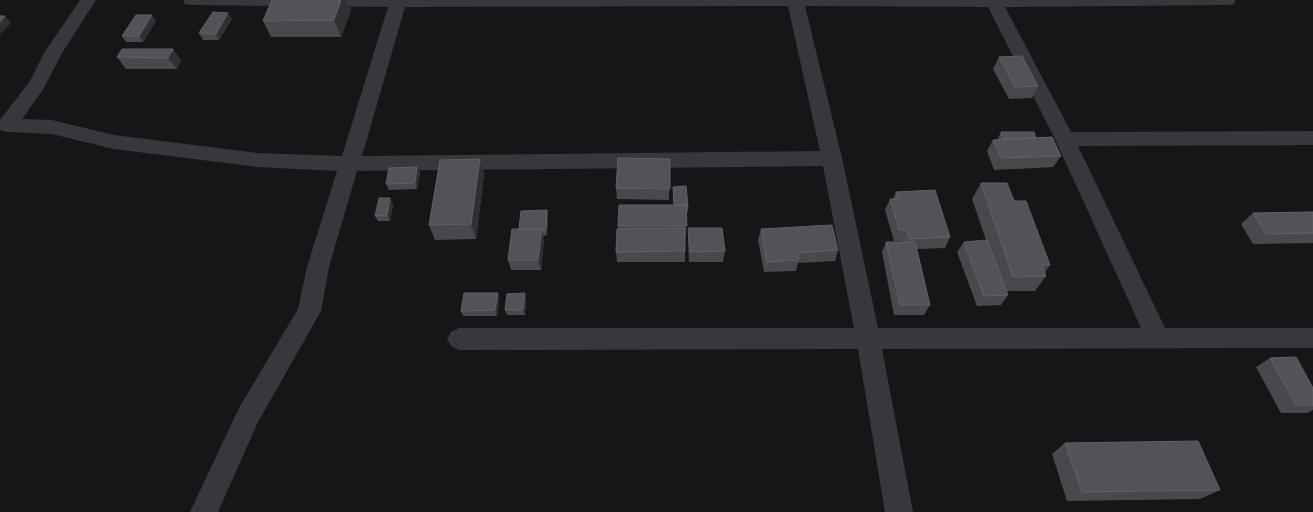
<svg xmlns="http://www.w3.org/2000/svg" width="1313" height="512" font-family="'Exo 2',sans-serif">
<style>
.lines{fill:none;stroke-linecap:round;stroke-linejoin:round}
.street{fill:#37383d;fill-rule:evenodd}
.wall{fill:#47494d}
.shaded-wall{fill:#2f3033}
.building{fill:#525359;stroke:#5f6168}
</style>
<rect width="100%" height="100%" fill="#161618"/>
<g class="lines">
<path class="street" d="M80,0H96L62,53L44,88L22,119L52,120L114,135L257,153L342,156L388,7L191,5L185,4L183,0H1236L1234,4L1228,5L1005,7L1071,132L1313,131V145L1078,146L1165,328H1313V348L882,349L913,512H885L858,349L459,350L451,346L447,339L451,332L459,328H854L823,166L357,171L329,267L321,311L317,318L257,424L218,512H190L239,408L298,309L307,267L337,171L257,167L114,149L52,134L7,132L0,130V120L30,81L44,53ZM788,6L820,151L362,156L405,7ZM805,6L988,7L1055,139L1141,328H878L842,158Z"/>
</g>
<path class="wall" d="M272,0H346L351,10L341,37H271L263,21Z
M232,19L219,40H203L199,33Z
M156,21L143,42H126L122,36Z
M173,49L181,61L177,69H126L117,57Z
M999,57L1038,86L1032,98L1009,99L993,69Z
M1001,132L1036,138L1061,156L1053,167L994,170L987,151L993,140H998V138Z
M480,159L484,175L476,239L435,240L429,225Z
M670,159L669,200L617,199L616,188Z
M417,167L420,173L417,189L389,190L386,184Z
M981,183L1014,201L1050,265L1045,272L1046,276L1035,291H1007L1008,295L1001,305L977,306L957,252L964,242L986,240L972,199Z
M673,187L688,207V212H686V236H685V262H617L616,252L618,226L674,205Z
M896,192L950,237L945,248L917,249L930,305L924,315H894L882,252L886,242H902V241H894L885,210L890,199H893Z
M393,204L390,221H378L375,216Z
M547,210L548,216L547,235L543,236L544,240L541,270H511L508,260L519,229Z
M1313,212V243L1253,244L1241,224L1253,213Z
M688,228L725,251L723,262H689L688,239Z
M761,229L838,250L835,261L798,263L796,271L764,272L758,240Z
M499,298L497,316H463L461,311Z
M526,298L525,315H507L505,310Z
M1270,358L1313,388V410L1307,413H1281L1256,367Z
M1065,443L1220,490L1200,499L1067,501L1052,454Z"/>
<path class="shaded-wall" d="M341,0H346L351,10L341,37L334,20Z
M228,13L232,19L219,40L216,34Z
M152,15L156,21L143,42L139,36Z
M5,16L11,23L0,34V22Z
M173,49L181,61L177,69L168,58Z
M480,159L484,175L476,239L471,224Z
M417,167L420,173L417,189L415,183Z
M390,198L393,204L390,221L387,215Z
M547,210L548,216L547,235L546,230Z
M542,229L544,240L541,270L538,260Z
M498,293L499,298L497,316L495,310Z
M525,293L526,298L525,315L523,310Z"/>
<path class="building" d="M272,0H341L334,20L263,21Z
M213,12L228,13L216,34L199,33Z
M136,15H152L139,36H122Z
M0,16H5L0,22Z
M122,49H173L168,58L117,57Z
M1022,56L1038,86L1015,87L999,57Z
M1001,132H1034L1036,138L1003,139Z
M1052,137L1061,156L1001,158L993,140Z
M618,158L670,159V189L616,188Z
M480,159L471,224L429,225L440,160Z
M417,167L415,183L386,184L389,168Z
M981,183H1007L1014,201H1026L1050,265H1042L1046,276L1013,277Z
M686,186L688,207H686V205H674L673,187Z
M935,190L950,237L909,239L907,230H899L890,199H898L896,192Z
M379,198H390L387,215L375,216Z
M619,205H686L687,226H618Z
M547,210L546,230L519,229L521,211Z
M1313,212V233L1266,234L1253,213Z
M832,225L838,250L797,253L799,260L767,262L761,229Z
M685,228V251L616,252L617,229Z
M688,228H722L725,251L690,252Z
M512,229H542L538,260H508Z
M987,240L1008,295L984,296L964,242Z
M886,242H915L930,305H900Z
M464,293H498L495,310L461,311Z
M525,293L523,310H505L507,294Z
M1296,357L1313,388V405H1296L1270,358Z
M1198,441L1220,490L1082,492L1065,443Z"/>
</svg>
